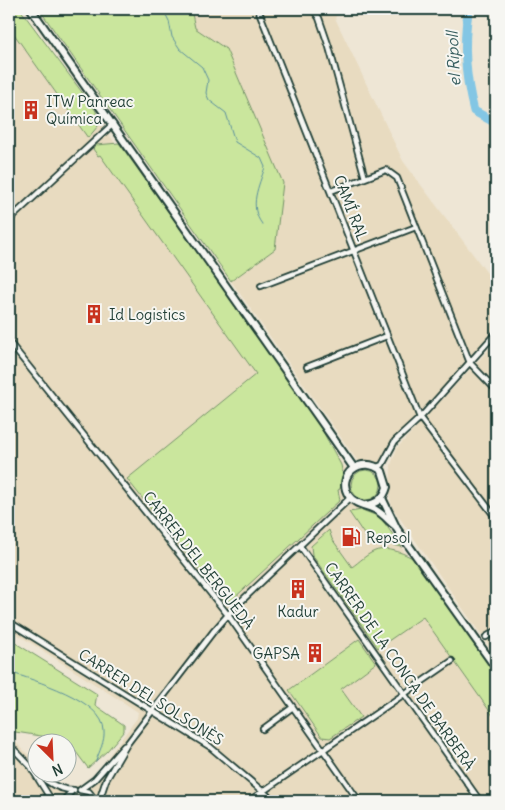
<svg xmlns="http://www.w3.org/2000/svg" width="505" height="810" font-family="Delius,sans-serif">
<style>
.built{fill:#e8dbc0}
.green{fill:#cae69d;stroke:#749268}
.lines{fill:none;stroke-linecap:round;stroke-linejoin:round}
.stream{stroke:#5b8f9e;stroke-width:1}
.river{stroke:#83c6e4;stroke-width:9}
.street-casing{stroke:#1f3d34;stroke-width:8}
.secondary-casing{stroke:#1f3d34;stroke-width:10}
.street{stroke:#f6f6f2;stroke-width:4.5}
.secondary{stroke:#f6f6f2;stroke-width:6}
.labels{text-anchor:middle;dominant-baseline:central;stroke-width:4;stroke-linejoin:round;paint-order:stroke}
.poi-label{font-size:15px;fill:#1f3d34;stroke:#f6f6f2;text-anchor:start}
.street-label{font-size:15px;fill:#1f3d34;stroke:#f6f6f2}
.water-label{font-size:16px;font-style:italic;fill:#385f60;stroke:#f6f6f2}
</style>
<rect width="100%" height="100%" fill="#eee6d5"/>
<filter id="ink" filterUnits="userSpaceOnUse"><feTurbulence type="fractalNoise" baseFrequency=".02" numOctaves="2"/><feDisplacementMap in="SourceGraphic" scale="10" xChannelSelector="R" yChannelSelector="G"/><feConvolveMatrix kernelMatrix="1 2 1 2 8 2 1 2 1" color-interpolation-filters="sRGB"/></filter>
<g filter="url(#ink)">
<path class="built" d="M9,9H20L496,681V801H9V736L37,763L38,772L42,773L48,779L60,785L75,787L91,780L137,718L138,712L9,629Z
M191,9H341L335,18L403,161L496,285V333L395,441L388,454L377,467L359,463L231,281L275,249L226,49L195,28Z
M496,342V656L392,507L390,498L391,465L397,448Z"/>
<path class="green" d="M9,9H20L96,111L98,126L88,138L9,27Z
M39,9H191L195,28L226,49L283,183L275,249L231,281Z
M119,143L301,398L321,428L341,465L343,475L340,489L338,490L340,500L231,601L223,600L127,479L256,374L100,155L98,156L93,149L96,145Z
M351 485a15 15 0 1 1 30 0a15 15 0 1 1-30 0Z
M362,510L380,517L402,547L385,543H370L349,512Z
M329,530L332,539L352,567C359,562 367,554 375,551C388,546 407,554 417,561L496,674V720L423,617L378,648L312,555L311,546Z
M9,639L97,694L95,705L124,725V731L107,751L88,768L67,740L9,731Z
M359,639L376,663L341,689L361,717L330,738L322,737L289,690Z"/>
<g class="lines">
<path class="stream" d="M163,9L169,21L172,37L180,49L202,67L208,80L206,93L209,100L226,113L235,142L261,158L265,167C259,186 248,206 262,224
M9,672C33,680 104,700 104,731C105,741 99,752 96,761"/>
<path class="river" d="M466,9L468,12C463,46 465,77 474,111L496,123"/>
<g class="street-casing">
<path id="street" d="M258,9L420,418L496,518
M313,9L319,18L329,47L365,178
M331,191L386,170L397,178L470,363L496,390
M9,220L113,124
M261,286L416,227
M9,342L228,615L359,801
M307,367L387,336
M377,467L382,465L395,441L420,418L496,333
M300,546L480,801
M9,622L209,746L274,801
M486,637L496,631
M263,729L293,707
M9,745C30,763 45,790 74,790
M32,769L52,801
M80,790L95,779L124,746
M80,790L89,792L96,801
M63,801L72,791
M99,801L106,780L127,744L213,632L234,608L350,498
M249,801L452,661"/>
</g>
<g class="secondary-casing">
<path id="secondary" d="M31,9L354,468
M382,498L397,529L496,668
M366,505C377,504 384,498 387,487L382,471C362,454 335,475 349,496C355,505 367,505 376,510C383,514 388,520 394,525"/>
</g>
<use href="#street" class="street"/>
<use href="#secondary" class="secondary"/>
</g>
</g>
<defs>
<g id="building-bare" transform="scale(1.5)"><path d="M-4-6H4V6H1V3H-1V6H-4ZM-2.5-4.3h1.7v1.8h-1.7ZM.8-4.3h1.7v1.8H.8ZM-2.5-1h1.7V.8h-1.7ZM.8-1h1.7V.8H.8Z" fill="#c8321e" stroke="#f6f6f2" stroke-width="2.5" paint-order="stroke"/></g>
<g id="fuel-bare" transform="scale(1.5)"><path d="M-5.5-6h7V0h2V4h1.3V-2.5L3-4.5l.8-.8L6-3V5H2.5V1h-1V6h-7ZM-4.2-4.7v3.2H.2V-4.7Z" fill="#c8321e" stroke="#f6f6f2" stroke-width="2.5" paint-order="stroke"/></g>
</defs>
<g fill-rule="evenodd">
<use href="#building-bare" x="31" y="110"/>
<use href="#building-bare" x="94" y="314"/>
<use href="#fuel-bare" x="351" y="537"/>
<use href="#building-bare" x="298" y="589"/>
<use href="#building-bare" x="315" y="653"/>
</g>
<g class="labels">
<g class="poi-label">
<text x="46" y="101">ITW Panreac<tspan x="46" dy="17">Química</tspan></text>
<text x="109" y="314">Id Logistics</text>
<text x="366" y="537">Repsol</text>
<text x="298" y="611" text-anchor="middle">Kadur</text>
<text x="300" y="653" text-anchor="end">GAPSA</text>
</g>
<g class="street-label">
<text transform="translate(351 208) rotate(69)">CAMÍ RAL</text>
<text transform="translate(199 560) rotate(52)">CARRER DEL BERGUEDÀ</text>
<text transform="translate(400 666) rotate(55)">CARRER DE LA CONCA DE BARBERÀ</text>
<text transform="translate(151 697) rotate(32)">CARRER DEL SOLSONÈS</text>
</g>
<g class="water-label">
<text transform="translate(453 59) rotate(-93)">el Ripoll</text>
</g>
</g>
<rect width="505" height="810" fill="none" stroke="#f6f6f2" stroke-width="30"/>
<rect x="15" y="15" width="475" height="780" fill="none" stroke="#1f3d34" stroke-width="2" filter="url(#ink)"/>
<g transform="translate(52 758) rotate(156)"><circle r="24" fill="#f6f6f2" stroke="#a0aca6"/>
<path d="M0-4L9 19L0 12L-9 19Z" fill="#c8321e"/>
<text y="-8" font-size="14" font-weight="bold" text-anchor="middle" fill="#1f3d34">N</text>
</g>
</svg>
